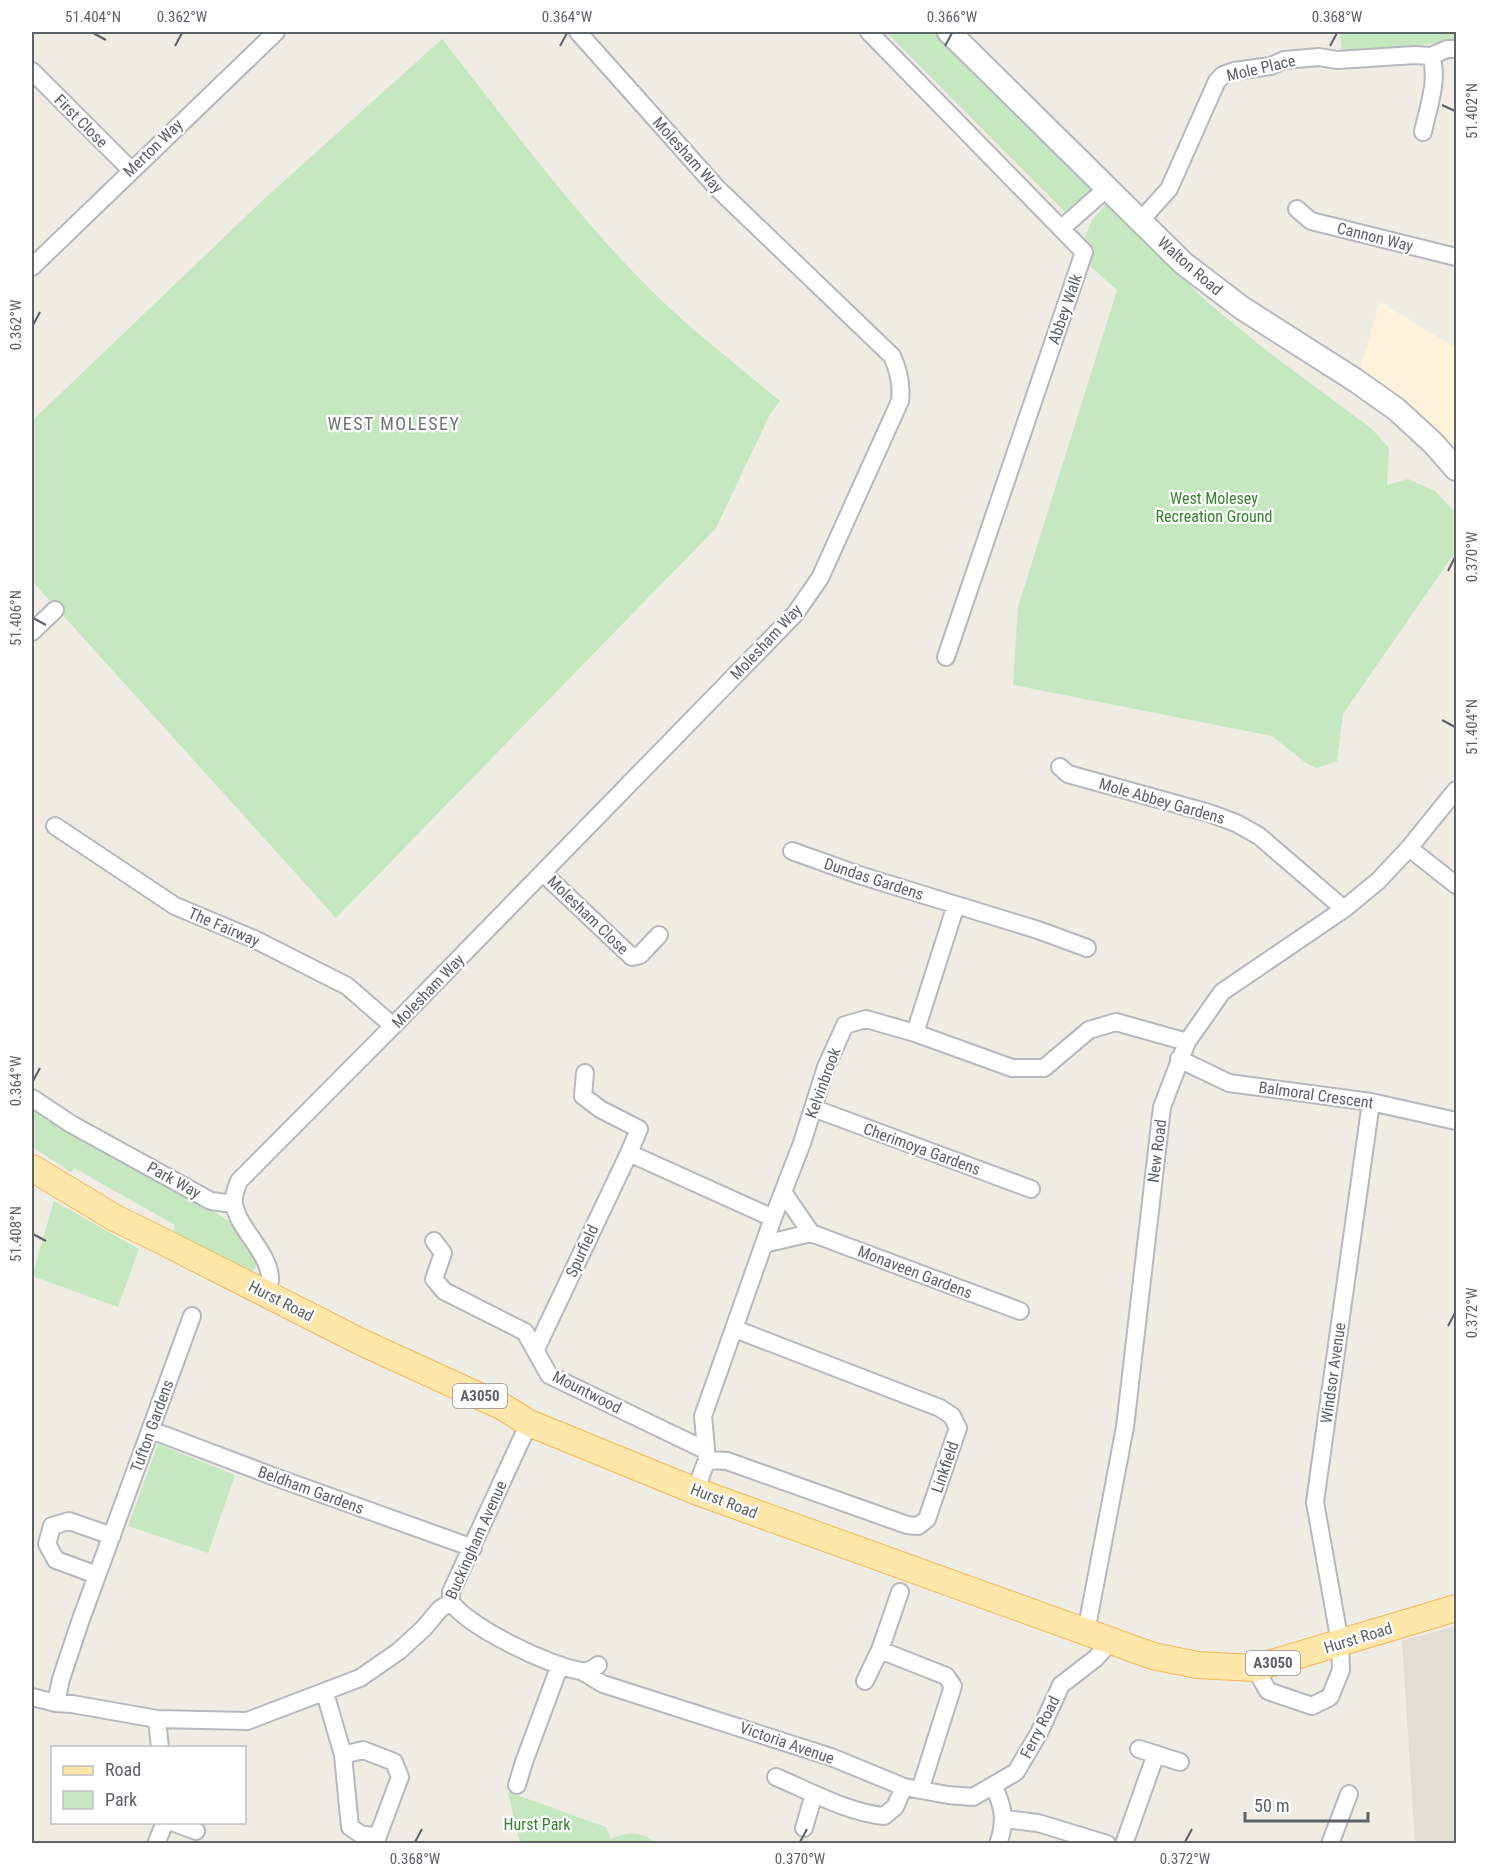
<svg xmlns="http://www.w3.org/2000/svg" width="1488" height="1875" font-family="'Roboto Condensed',sans-serif">
<style>
.commercial{fill:#fff2da}
.education{fill:#e2ddd5}
.green{fill:#c5e8c0}
.lines{fill:none;stroke-linecap:round;stroke-linejoin:round}
.street-casing{stroke:#b5b8bc;stroke-width:20}
.secondary-casing{stroke:#b6babf;stroke-width:26}
.primary-casing{stroke:#f8b655;stroke-width:28}
.street{stroke:#fff;stroke-width:16}
.secondary{stroke:#fff;stroke-width:22}
.primary{stroke:#ffe7aa;stroke-width:26}
.ticks{fill:none;stroke:#5c6266;stroke-width:2}
.labels{text-anchor:middle;dominant-baseline:central;stroke-width:4.5;stroke-linejoin:round;paint-order:stroke}
.shield{fill:#fff;stroke:#8d9194;stroke-width:1.5}
.shield-label{font-size:15px;font-weight:bold;fill:#5c6266}
.street-label{font-size:16px;fill:#5c6266;stroke:#fff}
.park-label{font-size:16px;fill:#368230;stroke:#fff}
.neighbourhood-label{font-size:18px;letter-spacing:1.5px;fill:#6d7478;stroke:#fff}
.neatline{fill:none;stroke:#5c6266;stroke-width:2}
.ticks-label{font-size:15px;text-anchor:middle;fill:#5c6266}
</style>
<rect width="100%" height="100%" fill="#efece4"/>
<path class="commercial" d="M1380,302L1456,348V455L1422,415L1360,369Z"/>
<path class="education" d="M1456,1626V1843H1415L1402,1641Z"/>
<path class="green" d="M886,32H935L1091,188C1089,199 1076,210 1065,212Z
M1340,32H1456V41L1342,53Z
M442,39C506,120 567,204 639,278C682,323 732,361 780,401L770,414L716,528L336,918L32,581V421L263,200Z
M1107,203L1207,302L1267,351L1372,429L1389,448L1387,485L1408,479L1435,491L1456,513V551L1343,714L1337,761L1317,768L1306,763L1272,736L1013,685L1018,607L1117,290L1089,265L1095,250L1085,237L1092,220Z
M32,1106L52,1120L228,1220L234,1225L256,1263V1268L252,1271L248,1272L173,1231L175,1225L74,1168L71,1172L32,1147Z
M54,1201L139,1249L118,1307L32,1276Z
M158,1444L235,1475L208,1553L128,1526Z
M508,1792L606,1827L611,1839C627,1831 643,1831 656,1843H520Z"/>
<g class="lines">
<g class="street-casing">
<path id="street" d="M869,32L1084,252L946,657
M32,71L131,170
M1423,132C1428,108 1439,80 1431,56
M1297,209L1311,221L1456,257
M1140,221L1169,189L1217,81L1223,75L1234,71L1271,66L1284,60L1319,57L1337,60L1415,55L1431,56L1447,49H1456
M1062,228L1106,189
M32,267L276,32
M32,632L55,610
M1060,767L1068,774L1209,813L1236,823L1259,836L1344,909
M55,826L175,906L254,939L347,986L393,1026
M1409,848L1456,885
M792,851L859,875L1038,930L1087,948
M543,873L632,957L640,955L659,935
M915,1033L956,905
M1179,1059L1229,1083L1371,1102L1456,1121
M585,1073L583,1096L600,1109L639,1129L629,1153
M32,1098L71,1124L211,1201L234,1204
M813,1108L1031,1189
M783,1192L811,1233
M434,1241L443,1253L434,1279L444,1291L525,1332L549,1375L705,1450
M764,1244L811,1233L1020,1311
M265,1293C267,1289 270,1284 270,1280C271,1254 238,1229 234,1204C233,1196 236,1188 239,1181L393,1026L795,614L820,578L900,401C902,384 899,371 892,356L717,188L578,32
M536,1349L629,1153L773,1218
M151,1430L275,1477L473,1548
M707,1460L727,1461L907,1525L918,1526L927,1519L958,1428L952,1416L940,1408L735,1329
M698,1492L701,1475L707,1460L703,1416L773,1218L802,1143L826,1067L845,1025L866,1019L915,1033L1012,1068H1044L1089,1030L1116,1022L1187,1042
M97,1575L56,1560L47,1544L52,1526L69,1521L112,1536
M451,1602C468,1627 551,1667 581,1671C588,1672 593,1669 598,1665
M1086,1632L1125,1427L1162,1107L1187,1042L1222,992L1344,909L1378,881L1409,848L1456,790
M880,1650L946,1676L953,1686L920,1790
M1255,1668L1268,1691L1312,1706L1330,1697L1341,1670L1340,1643L1315,1502L1371,1102
M583,1672L603,1684L831,1757L904,1787L948,1795L973,1797L1016,1772L1039,1733L1061,1685L1096,1658L1111,1641
M865,1681L880,1650L900,1592
M325,1693L343,1755L350,1827L362,1835L378,1836L400,1777L394,1762L363,1750L343,1755
M32,1697L56,1703L72,1704L157,1719L247,1721L360,1678L399,1651L424,1628L440,1609L451,1602V1592L529,1423
M56,1703L61,1679L80,1622L192,1316
M157,1719L160,1748
M1139,1749L1180,1762
M776,1777C809,1791 849,1813 884,1816L895,1807L904,1787
M517,1785L524,1762L560,1665
M993,1786C1004,1806 1006,1822 998,1844
M1004,1819L1038,1823L1107,1844
M172,1822L196,1831
M804,1828L814,1794
M156,1844L165,1822
M1124,1844L1156,1754
M1330,1844L1349,1794"/>
</g>
<g class="secondary-casing">
<path id="secondary" d="M949,32L1183,263L1242,308L1355,380L1396,409L1433,443L1456,469"/>
</g>
<g class="primary-casing">
<path id="primary" d="M32,1168L115,1218L160,1240L361,1342L503,1407L529,1423L698,1492L1153,1656L1197,1665L1255,1668L1456,1608"/>
</g>
<use href="#street" class="street"/>
<use href="#secondary" class="secondary"/>
<use href="#primary" class="primary"/>
</g>
<path class="ticks" d="M93,33L106,40M175,46L182,33M560,46L567,33M945,46L952,33M1330,46L1337,33M1442,105L1455,111M33,325L40,312M1448,571L1455,557M33,618L46,625M1442,720L1455,727M33,1081L40,1068M33,1234L46,1241M1448,1326L1455,1313M415,1842L422,1829M800,1842L807,1829M1185,1842L1192,1829"/>
<g class="labels">
<g class="shield">
<rect x="453" y="1384" width="54" height="24" rx="4.5"/>
<rect x="1246" y="1651" width="54" height="24" rx="4.5"/>
</g>
<g class="shield-label">
<text x="480" y="1396">A3050</text>
<text x="1273" y="1663">A3050</text>
</g>
<g class="street-label">
<text transform="translate(1261 68) rotate(-13)">Mole Place</text>
<text transform="translate(81 121) rotate(45)">First Close</text>
<text transform="translate(153 148) rotate(-44)">Merton Way</text>
<text transform="translate(688 155) rotate(48)">Molesham Way</text>
<text transform="translate(1375 237) rotate(14)">Cannon Way</text>
<text transform="translate(1190 266) rotate(41)">Walton Road</text>
<text transform="translate(1065 309) rotate(-71)">Abbey Walk</text>
<text transform="translate(766 642) rotate(-47)">Molesham Way</text>
<text transform="translate(1162 801) rotate(16)">Mole Abbey Gardens</text>
<text transform="translate(874 879) rotate(18)">Dundas Gardens</text>
<text transform="translate(588 915) rotate(44)">Molesham Close</text>
<text transform="translate(224 927) rotate(23)">The Fairway</text>
<text transform="translate(428 991) rotate(-46)">Molesham Way</text>
<text transform="translate(823 1083) rotate(-70)">Kelvinbrook</text>
<text transform="translate(1316 1095) rotate(8)">Balmoral Crescent</text>
<text transform="translate(922 1149) rotate(20)">Cherimoya Gardens</text>
<text transform="translate(1157 1151) rotate(-83)">New Road</text>
<text transform="translate(174 1180) rotate(29)">Park Way</text>
<text transform="translate(582 1251) rotate(-65)">Spurfield</text>
<text transform="translate(915 1272) rotate(21)">Monaveen Gardens</text>
<text transform="translate(281 1301) rotate(27)">Hurst Road</text>
<text transform="translate(1333 1373) rotate(-82)">Windsor Avenue</text>
<text transform="translate(587 1392) rotate(27)">Mountwood</text>
<text transform="translate(152 1426) rotate(-70)">Tufton Gardens</text>
<text transform="translate(945 1467) rotate(-71)">Linkfield</text>
<text transform="translate(311 1490) rotate(20)">Beldham Gardens</text>
<text transform="translate(724 1501) rotate(21)">Hurst Road</text>
<text transform="translate(476 1540) rotate(-66)">Buckingham Avenue</text>
<text transform="translate(1358 1638) rotate(-17)">Hurst Road</text>
<text transform="translate(1040 1727) rotate(-63)">Ferry Road</text>
<text transform="translate(787 1743) rotate(19)">Victoria Avenue</text>
</g>
<g class="park-label">
<text x="1214" y="498">West Molesey<tspan x="1214" dy="18">Recreation Ground</tspan></text>
<text x="537" y="1824">Hurst Park</text>
</g>
<g class="neighbourhood-label">
<text x="394" y="423">WEST MOLESEY</text>
</g>
</g>
<rect width="1488" height="1875" fill="none" stroke="#ffffff" stroke-width="66"/>
<rect x="51" y="1746" width="195" height="78" fill="#ffffff" stroke="#bec0c2" stroke-width="1.5"/>
<rect x="63" y="1766" width="30" height="9" fill="#ffe7aa" stroke="#bec0c2" stroke-width="1.5"/>
<text x="105" y="1776" font-size="18" fill="#5c6266">Road</text>
<rect x="63" y="1791" width="30" height="18" fill="#c5e8c0" stroke="#bec0c2" stroke-width="1.5"/>
<text x="105" y="1806" font-size="18" fill="#5c6266">Park</text>
<path d="M1245 1812v9h123v-9" fill="none" stroke="#5c6266" stroke-width="3"/>
<text x="1254" y="1812" font-size="18" fill="#5c6266" stroke="#ffffff" stroke-width="4.5" paint-order="stroke">50 m</text>
<rect x="33" y="33" width="1422" height="1809" class="neatline"/>
<g class="ticks-label">
<text x="93" y="22">51.404°N</text>
<text x="182" y="22">0.362°W</text>
<text x="567" y="22">0.364°W</text>
<text x="952" y="22">0.366°W</text>
<text x="1337" y="22">0.368°W</text>
<text transform="translate(1472 111) rotate(-90)" y="5">51.402°N</text>
<text transform="translate(16 325) rotate(-90)" y="5">0.362°W</text>
<text transform="translate(1472 557) rotate(-90)" y="5">0.370°W</text>
<text transform="translate(16 618) rotate(-90)" y="5">51.406°N</text>
<text transform="translate(1472 727) rotate(-90)" y="5">51.404°N</text>
<text transform="translate(16 1081) rotate(-90)" y="5">0.364°W</text>
<text transform="translate(16 1234) rotate(-90)" y="5">51.408°N</text>
<text transform="translate(1472 1313) rotate(-90)" y="5">0.372°W</text>
<text x="415" y="1864">0.368°W</text>
<text x="800" y="1864">0.370°W</text>
<text x="1185" y="1864">0.372°W</text>
</g>
</svg>
